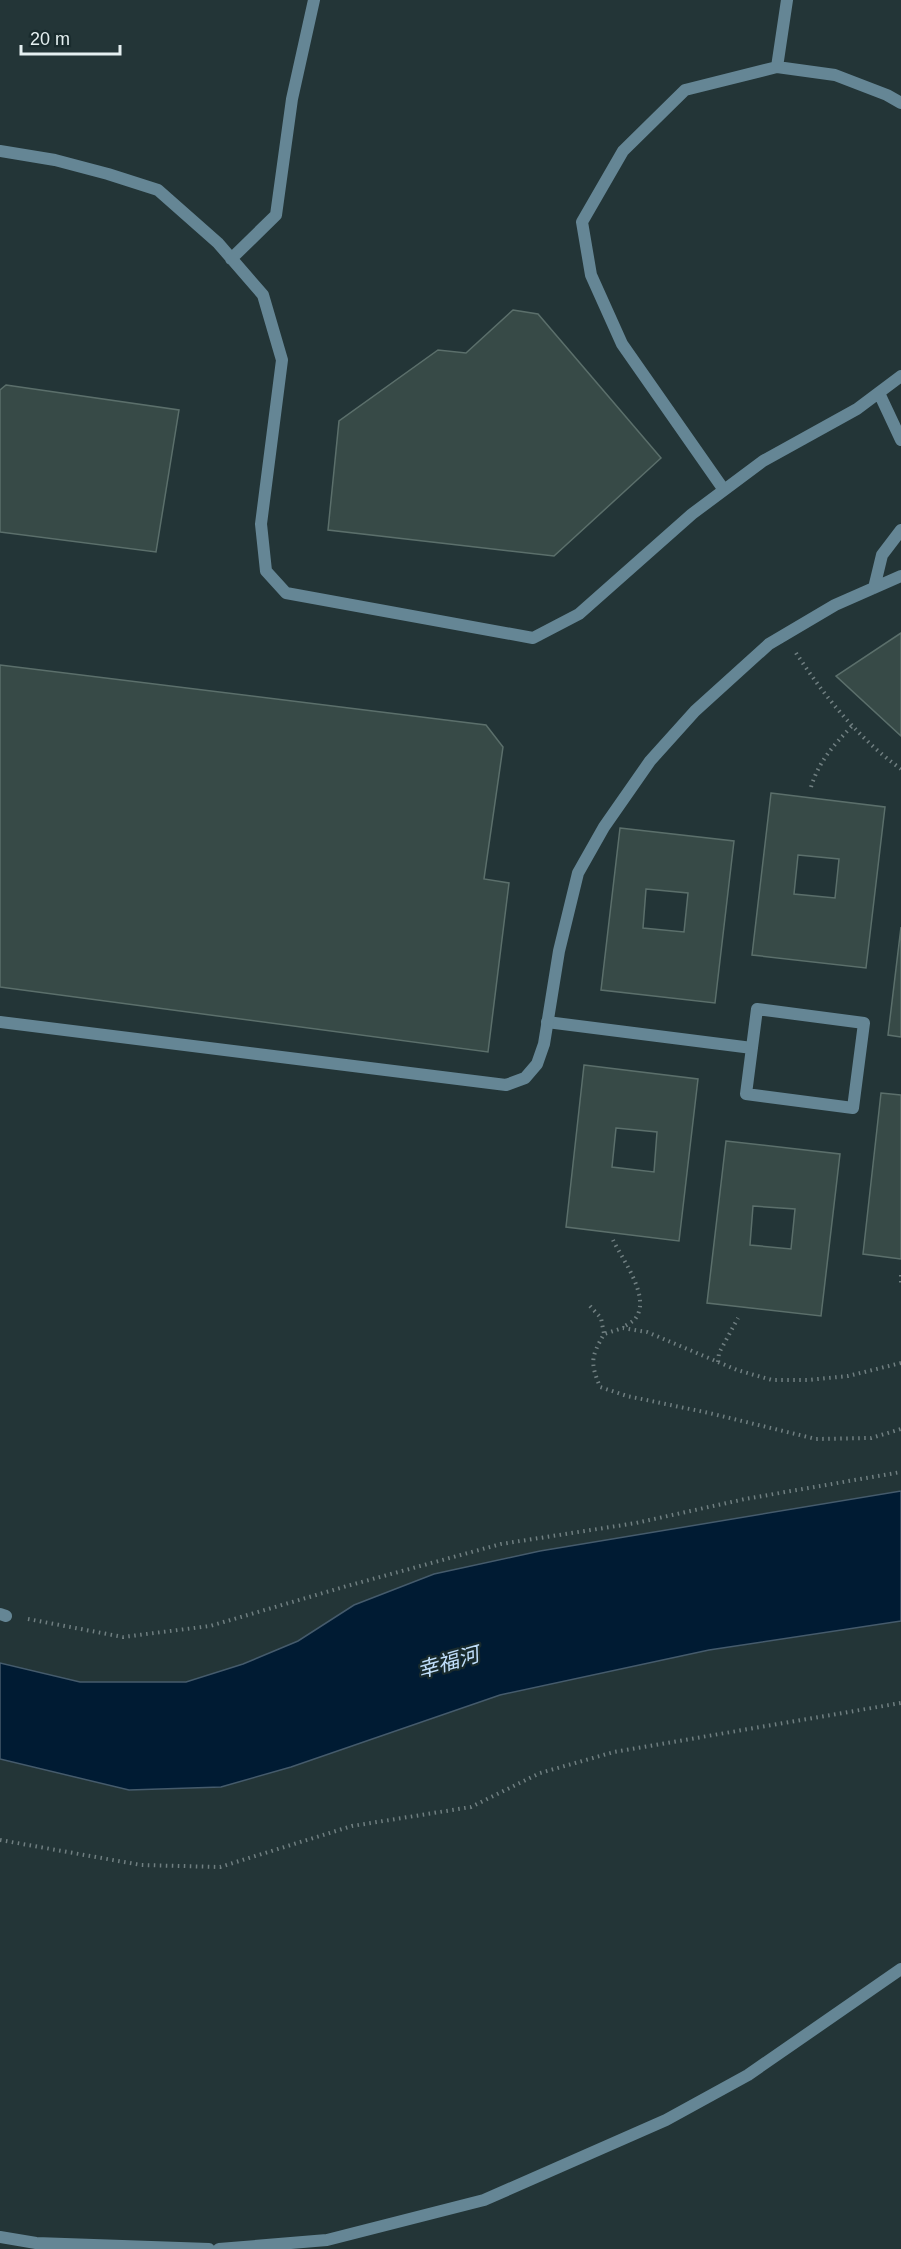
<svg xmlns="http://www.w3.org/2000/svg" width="901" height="2249" font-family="Helvetica,'Noto Sans SC',sans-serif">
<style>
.water{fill:#001b33;stroke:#455b6c;stroke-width:1.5}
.building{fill:#374a47;stroke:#5b6f6b;stroke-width:1.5;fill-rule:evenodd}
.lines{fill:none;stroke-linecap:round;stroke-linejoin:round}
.path{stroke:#707f81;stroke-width:4;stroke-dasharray:1.5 4.5;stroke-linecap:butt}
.lane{stroke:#658695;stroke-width:12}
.street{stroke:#658695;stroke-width:12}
.labels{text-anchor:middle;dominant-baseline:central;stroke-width:4.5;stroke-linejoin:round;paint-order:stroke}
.water-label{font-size:21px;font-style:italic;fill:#c0defa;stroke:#192b2d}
</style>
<rect width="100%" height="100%" fill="#233537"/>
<path class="water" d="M901,1491V1621L709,1650L500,1695L291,1767L221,1787L129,1790L0,1759V1663L80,1682H186L243,1664L298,1641L354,1605L434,1574L540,1551Z"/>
<path class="building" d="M513,310L538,314L661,458L554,556L328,530L339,421L438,350L466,353Z
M6,385L179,410L156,552L0,532V390Z
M901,633V736L836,676Z
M0,665L486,725L503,747L484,879L509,883L488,1052L0,987Z
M771,793L885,807L866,968L752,955ZM798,855L839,859L835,898L794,894Z
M620,828L734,841L715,1003L601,990ZM646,889L688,893L684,932L643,928Z
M901,927V1037L888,1035Z
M584,1065L698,1079L679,1241L566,1227ZM616,1128L657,1132L654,1172L612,1167Z
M881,1093L901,1095V1259L863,1254Z
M726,1141L840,1154L821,1316L707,1303ZM753,1206L795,1209L791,1249L750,1245Z"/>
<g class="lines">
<path class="path" d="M796,653C825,697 859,739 901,769
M811,787C819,761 833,746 852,726
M613,1240C622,1259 652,1298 635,1319C632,1322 627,1325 623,1327
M901,1275V1284
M590,1306L601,1318L604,1334
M718,1362L719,1353L738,1318
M901,1363L848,1376L808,1380H772L737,1370L647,1332L623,1328L604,1334C591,1357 590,1362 600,1387L627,1396L709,1413L816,1439L871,1438L901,1429
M28,1619L123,1637L210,1626L347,1586L501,1544L636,1523L745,1499L901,1472
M0,1840L141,1865L220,1867L352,1826L471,1807L540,1773L614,1752L901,1703"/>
<path class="lane" d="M757,1009L864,1023L853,1108L746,1094Z
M547,1022L752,1048
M0,2237L36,2243L209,2249
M219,2249L327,2240L484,2200L666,2120L748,2075L901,1969"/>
<path class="street" d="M777,67L787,0
M0,151L55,160L108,174L158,190L218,243L263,295L282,360L261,524L266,571L286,593L533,638L579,614L692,514L763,461L857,409L901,376
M231,259L276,215L292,99L314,0
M879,393L901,440
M724,490L622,344L591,275L582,222L623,151L685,90L777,67L835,75L887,95L901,103
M874,588L882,555L901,530
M0,1022L506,1085L525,1078L537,1064L544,1044L559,951L578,873L604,827L650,761L695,711L769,644L835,605L901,576
M0,1614L6,1616"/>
</g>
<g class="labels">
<g class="water-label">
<text transform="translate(448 1662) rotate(-16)">幸福河</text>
</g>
</g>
<path d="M21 45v9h99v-9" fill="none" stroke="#e5f0f1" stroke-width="3"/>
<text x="30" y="45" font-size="18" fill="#e5f0f1" stroke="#192b2d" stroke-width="4.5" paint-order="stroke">20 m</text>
</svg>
